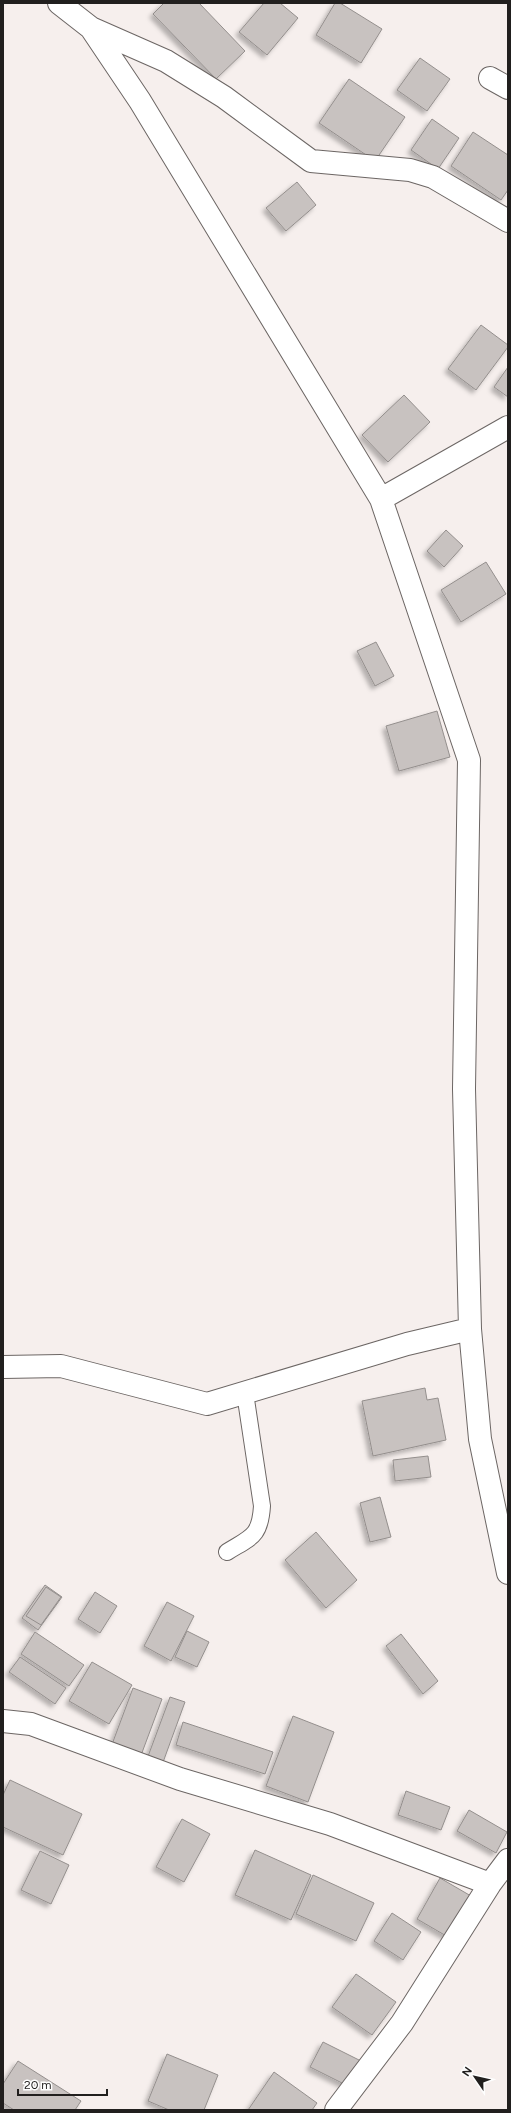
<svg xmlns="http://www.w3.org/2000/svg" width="511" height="2113" font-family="Figtree,sans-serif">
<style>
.building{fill:#c8c2c0;stroke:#948f8d;filter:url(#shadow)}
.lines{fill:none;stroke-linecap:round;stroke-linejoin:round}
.lane-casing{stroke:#6c6664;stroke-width:18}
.street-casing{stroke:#6c6664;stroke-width:24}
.lane{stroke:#fff;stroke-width:16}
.street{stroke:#fff;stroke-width:22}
</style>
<defs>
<filter id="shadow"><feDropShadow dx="-3.5" dy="3.5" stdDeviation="2" flood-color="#0004"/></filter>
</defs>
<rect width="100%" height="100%" fill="#f6efed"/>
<path class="building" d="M164,3H199L245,51L216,79L153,14Z
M264,3H280L298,18L267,55L239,32Z
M335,3H340L382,29L361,63L316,35Z
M420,58L450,79L427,111L397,90Z
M349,79L405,117L375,161L319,123Z
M432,119L459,138L438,169L411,150Z
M473,132L508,155V190L501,200L451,166Z
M297,182L316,205L286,231L266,208Z
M481,325L508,345V347L476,390L448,369Z
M508,367V397L494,387Z
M404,395L430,422L388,462L362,435Z
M446,530L463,546L444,567L427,551Z
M486,562L506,594L461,622L441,590Z
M376,642L394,676L375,686L357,651Z
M437,711L450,757L399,771L386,726Z
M425,1388L427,1400L438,1398L446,1440L373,1456L362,1401Z
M428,1456L431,1477L395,1481L393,1460Z
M380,1497L391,1537L370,1542L360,1503Z
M316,1532L357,1580L326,1608L285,1560Z
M45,1585L62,1597L38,1630L22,1618Z
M46,1587L61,1597L41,1625L26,1616Z
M95,1592L117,1606L100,1633L78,1619Z
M167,1602L194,1616L171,1661L144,1646Z
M187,1631L209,1642L197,1667L175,1657Z
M35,1632L84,1665L69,1686L21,1654Z
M401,1634L438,1681L423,1694L386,1646Z
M20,1657L66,1688L55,1704L9,1672Z
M92,1662L132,1685L109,1724L69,1701Z
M133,1688L162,1699L140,1758L111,1747Z
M170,1697L185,1702L162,1765L147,1759Z
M293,1716L334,1732L308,1802L266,1786Z
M183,1722L273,1752L265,1774L176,1745Z
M10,1780L82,1814L63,1855L3,1827V1795Z
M406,1791L450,1807L441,1830L398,1815Z
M469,1810L507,1832L496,1853L457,1831Z
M182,1819L210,1834L184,1882L156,1867Z
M255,1850L311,1875L291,1920L235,1895Z
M40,1851L69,1865L51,1904L21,1890Z
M313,1875L374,1903L356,1941L296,1914Z
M440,1878L471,1896L448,1937L417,1919Z
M392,1913L421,1932L403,1960L374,1941Z
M356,1974L396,2002L372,2035L332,2007Z
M323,2042L365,2063L352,2088L310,2067Z
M167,2054L218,2075L204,2110H169L148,2101Z
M18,2061L81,2101L75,2110H14L3,2103V2084Z
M274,2072L317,2103L312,2110H248Z"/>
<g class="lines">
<g class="lane-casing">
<path id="lane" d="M227,1552C251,1537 260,1537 262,1506L245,1393"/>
</g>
<g class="street-casing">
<path id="street" d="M59,3L91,28L140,101L381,499L469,760L464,1089L470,1329L480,1439L508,1573
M91,28L166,61L224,97L311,161L410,170L433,177L508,221
M490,78L508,88
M381,499L508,427
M3,1367L61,1366L207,1404L407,1344L470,1329
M3,1721L31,1724L180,1779L330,1824L490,1884
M336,2110L402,2023L490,1884L508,1860"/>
</g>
<use href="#lane" class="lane"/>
<use href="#street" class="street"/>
</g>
<rect width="511" height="2113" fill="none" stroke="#211f1e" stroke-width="8"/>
<g transform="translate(475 2077) rotate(304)" stroke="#fefefe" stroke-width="3" paint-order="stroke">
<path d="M0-3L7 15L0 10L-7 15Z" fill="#211f1e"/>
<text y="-6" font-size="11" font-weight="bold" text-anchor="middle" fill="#211f1e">N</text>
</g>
<path d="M18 2089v6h89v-6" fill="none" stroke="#211f1e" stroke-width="2"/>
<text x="24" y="2089" font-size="12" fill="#211f1e" stroke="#fefefe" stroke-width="3" paint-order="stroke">20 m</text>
</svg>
